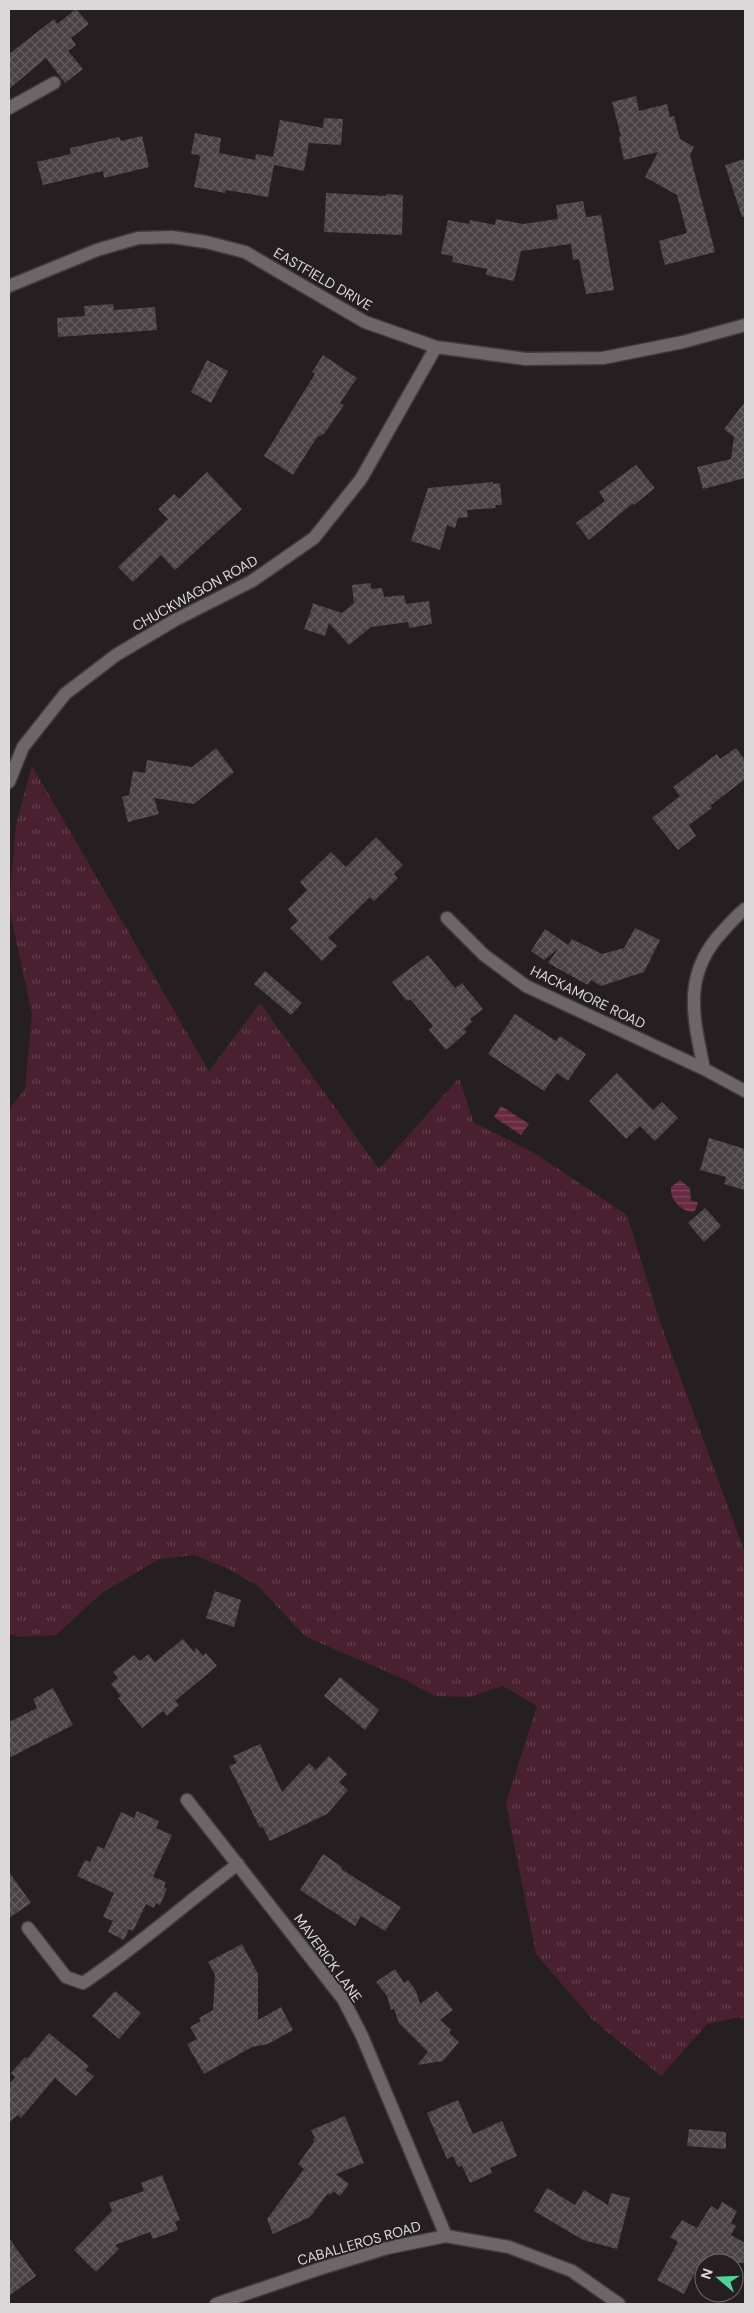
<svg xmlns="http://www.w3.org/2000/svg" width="754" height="2313" font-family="'DM Sans',sans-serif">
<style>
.grass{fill:url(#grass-tufts)}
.water{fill:url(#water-rules)}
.building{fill:url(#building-cross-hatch)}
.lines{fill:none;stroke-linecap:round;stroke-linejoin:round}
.minor-casing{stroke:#403b3c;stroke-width:15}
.minor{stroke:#6d6668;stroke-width:12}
.labels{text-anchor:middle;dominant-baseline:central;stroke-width:4;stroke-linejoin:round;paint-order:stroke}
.street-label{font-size:14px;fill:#dcd8d9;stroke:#261f21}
</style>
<defs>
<pattern id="grass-tufts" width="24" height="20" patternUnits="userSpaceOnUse" patternTransform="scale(1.25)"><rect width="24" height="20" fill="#49202f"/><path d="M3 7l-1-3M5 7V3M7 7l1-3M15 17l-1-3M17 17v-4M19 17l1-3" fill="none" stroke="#63404d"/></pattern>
<pattern id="water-rules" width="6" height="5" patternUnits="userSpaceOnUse" patternTransform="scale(1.25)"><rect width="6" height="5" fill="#682b41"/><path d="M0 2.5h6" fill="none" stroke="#7d495c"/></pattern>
<pattern id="building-cross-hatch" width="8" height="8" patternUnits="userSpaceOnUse" patternTransform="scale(1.25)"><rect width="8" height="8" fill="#494244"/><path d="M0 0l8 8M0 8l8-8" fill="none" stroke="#635d5e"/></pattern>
</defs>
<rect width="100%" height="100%" fill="#261f21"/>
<path class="grass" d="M32,766L209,1071L260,1003L379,1169L459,1078L474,1123L533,1152L627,1215L660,1322L745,1553V2020L740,2017L707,2024L661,2076L593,2020L536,1954L506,1803L537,1706L503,1686L469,1697L434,1696L404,1679L306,1637L258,1586L227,1568L194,1555L159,1559L102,1593L56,1635L20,1637L9,1634V1109L25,1089L32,1014L9,908L16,824Z"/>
<path class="water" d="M501,1106L529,1124L521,1135L494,1117Z
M680,1180L690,1188L691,1201L698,1202L695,1211L692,1212C680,1210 670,1200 671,1187Z"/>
<path class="building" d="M76,9L89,24L71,38L76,45L68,51L83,69L65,83L46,58L9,89V54L54,19L57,24Z
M636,96L639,111L667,104L670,117L674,116L680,139L694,147L690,155L715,252L665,265L659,241L687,233L677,195L645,177L658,152L624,160L619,137L621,136L612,102Z
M324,118L343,119L341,145L309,143L304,171L274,165L268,197L226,190L225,193L194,187L200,158L199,155L191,154L195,133L221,138L219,153L255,160L256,154L273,157L280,120L323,128Z
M142,136L149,167L104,178L103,171L43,185L37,162L71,154L70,148L119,137L121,141Z
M745,159V216L742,217L725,165Z
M326,193L386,196V194L403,195L402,235L324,232Z
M583,201L586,217L601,215L614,290L586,294L579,259L573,260L571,244L521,251L514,281L486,275L487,269L452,262L453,256L441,254L448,220L469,224L470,220L495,225L496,219L523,224L558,219L556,205Z
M113,304L114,310L155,307L157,330L58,337L57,318L85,316L84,306Z
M323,355L357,378L340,403L344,405L324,434L317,437L293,475L264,456L315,374L312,372Z
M207,360L228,371L211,403L191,392Z
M745,402V478L703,489L697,467L731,459L734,437L724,429Z
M636,465L655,488L634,505L633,503L589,540L576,523L605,501L599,492Z
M207,472L242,509L175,570L161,555L133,582L118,567L168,519L158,509L174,494L179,499Z
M493,482V484L500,483L502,505H495L496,508L467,510L468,517L458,518L455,528L447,525L440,550L411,541L428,488Z
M371,583V589L382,588L384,597L404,595L406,604L429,601L432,624L409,628L408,622L371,627L349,645L329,623L325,636L304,629L313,605L312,603L342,613L354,603L352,585Z
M216,748L234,772L194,804L154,798L159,814L128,822L122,797L129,795L133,771L145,773L147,760L192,767Z
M736,748L745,760V779L710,806L712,808L689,825L696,836L678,850L652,818L680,796L673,787L717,754L720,759Z
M376,837L403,865L394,874L398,878L374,901L370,897L328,938L337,946L322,961L290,928L298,921L288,909L307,890L300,882L331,852L346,867Z
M635,928L660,940L644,972L601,986L591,980L588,985L548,963L558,949L544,960L531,951L545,929L568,945L572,939L602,954L624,948Z
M428,955L455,988L462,983L483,1009L470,1019L472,1022L464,1029L467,1032L446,1050L429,1030L433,1026L410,999L408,1001L405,999L392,982Z
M265,971L302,1003L291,1015L254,984Z
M515,1014L556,1041L560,1036L586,1054L568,1081L557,1073L544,1091L488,1054Z
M617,1073L653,1110L662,1102L678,1118L655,1141L640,1126L626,1139L589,1101Z
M709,1138L745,1149V1190L724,1184L726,1177L700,1170Z
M705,1208L721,1226L704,1242L688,1223Z
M215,1591L241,1600L234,1627L206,1618Z
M183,1639L194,1652L196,1647L203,1656L206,1653L217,1666L175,1701L179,1705L167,1716L163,1711L142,1728L118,1698L121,1696L111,1684L118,1678L113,1672L134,1655L140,1661L148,1654L155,1662Z
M340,1677L379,1710L365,1730L324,1696Z
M53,1688L73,1725L9,1758V1722L37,1708L33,1699Z
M260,1744L282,1792L309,1763L316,1770L329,1756L347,1774L339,1782L348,1790L327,1814L270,1841L262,1826L260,1828L229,1766L237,1763L233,1756Z
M137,1811L159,1821L156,1828L172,1835L153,1877L166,1882L164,1887L167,1889L160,1905L156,1903L154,1908L146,1904L133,1931L129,1929L124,1940L108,1932L113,1921L103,1917L114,1893L77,1876L85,1860L90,1862L98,1846L104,1849L121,1812L134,1818Z
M323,1854L342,1867L341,1869L401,1907L385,1931L361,1916L355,1926L300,1890Z
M9,1872L31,1903L9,1918Z
M242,1944L258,1974V2020L281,2007L293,2030L268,2044L252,2047L204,2074L187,2044L197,2039L190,2027L201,2021L199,2018L213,2010L215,1975L208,1962Z
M395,1969L404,1983L408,1980L416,1991L420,2004L437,1991L453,2010L440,2020L451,2030L449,2033L459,2042L443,2061L417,2065L428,2052L399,2023L394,2009L391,2010L387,1996L376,1982Z
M115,1991L141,2013L119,2039L92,2016Z
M49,2033L89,2066L85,2070L94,2076L76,2096L55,2078L21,2118L18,2115L9,2122V2084L15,2077L11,2073L25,2057L27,2059Z
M458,2100L473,2134L502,2121L517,2156L490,2168L492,2173L470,2183L462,2166L458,2167L453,2156L447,2159L427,2113Z
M345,2116L364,2163L336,2174L349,2184L340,2196L333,2191L331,2195L328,2193L310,2217L273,2234L267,2219L304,2169L298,2164L314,2142L313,2139L315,2138L311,2130Z
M689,2129L726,2132V2149L687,2146Z
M162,2175L180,2220L175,2222L178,2230L153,2239L150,2232L115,2245L119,2249L96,2272L74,2250L112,2211L109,2203L144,2191L141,2183Z
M547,2188L575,2205L584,2190L608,2205L611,2193L630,2198L617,2249L583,2240L534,2211Z
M722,2202L737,2211L731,2223L736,2226L731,2235L745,2243V2263H704V2269L698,2266L684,2294L657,2280L678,2242L670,2237L682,2220L697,2228L711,2206L718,2210Z
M9,2238L36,2276L9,2296Z"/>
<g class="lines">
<g class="minor-casing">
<path id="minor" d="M9,108L54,83
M9,286L97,250L138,238L172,237L206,242L245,252L365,322L436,347L526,359L603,358L683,342L745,325
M9,782L23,747L65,694L116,655L175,620L252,581L314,538L361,479L436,347
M447,918L484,955L526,986L704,1069L745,1091
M704,1069C693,1016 682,974 723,931C730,923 737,915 745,909
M187,1800L343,1999L362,2036L446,2236
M28,1928L66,1977L83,1983C137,1947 186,1903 238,1864
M216,2304L322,2268L387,2248L446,2236L509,2247L572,2271L619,2304"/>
</g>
<use href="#minor" class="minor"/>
</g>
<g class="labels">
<g class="street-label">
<text transform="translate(323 279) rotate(30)">EASTFIELD DRIVE</text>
<text transform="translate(195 593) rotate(-29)">CHUCKWAGON ROAD</text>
<text transform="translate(588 997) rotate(26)">HACKAMORE ROAD</text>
<text transform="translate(328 1958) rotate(54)">MAVERICK LANE</text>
<text transform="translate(359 2243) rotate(-16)">CABALLEROS ROAD</text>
</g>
</g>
<rect width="754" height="2313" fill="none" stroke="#dcd8d9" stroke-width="20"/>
<g transform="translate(719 2278) rotate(289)"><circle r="24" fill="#261f21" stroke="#6f696b"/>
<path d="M0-4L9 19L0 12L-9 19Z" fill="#50d398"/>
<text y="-8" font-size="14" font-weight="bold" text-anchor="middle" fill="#dcd8d9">N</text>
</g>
</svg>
